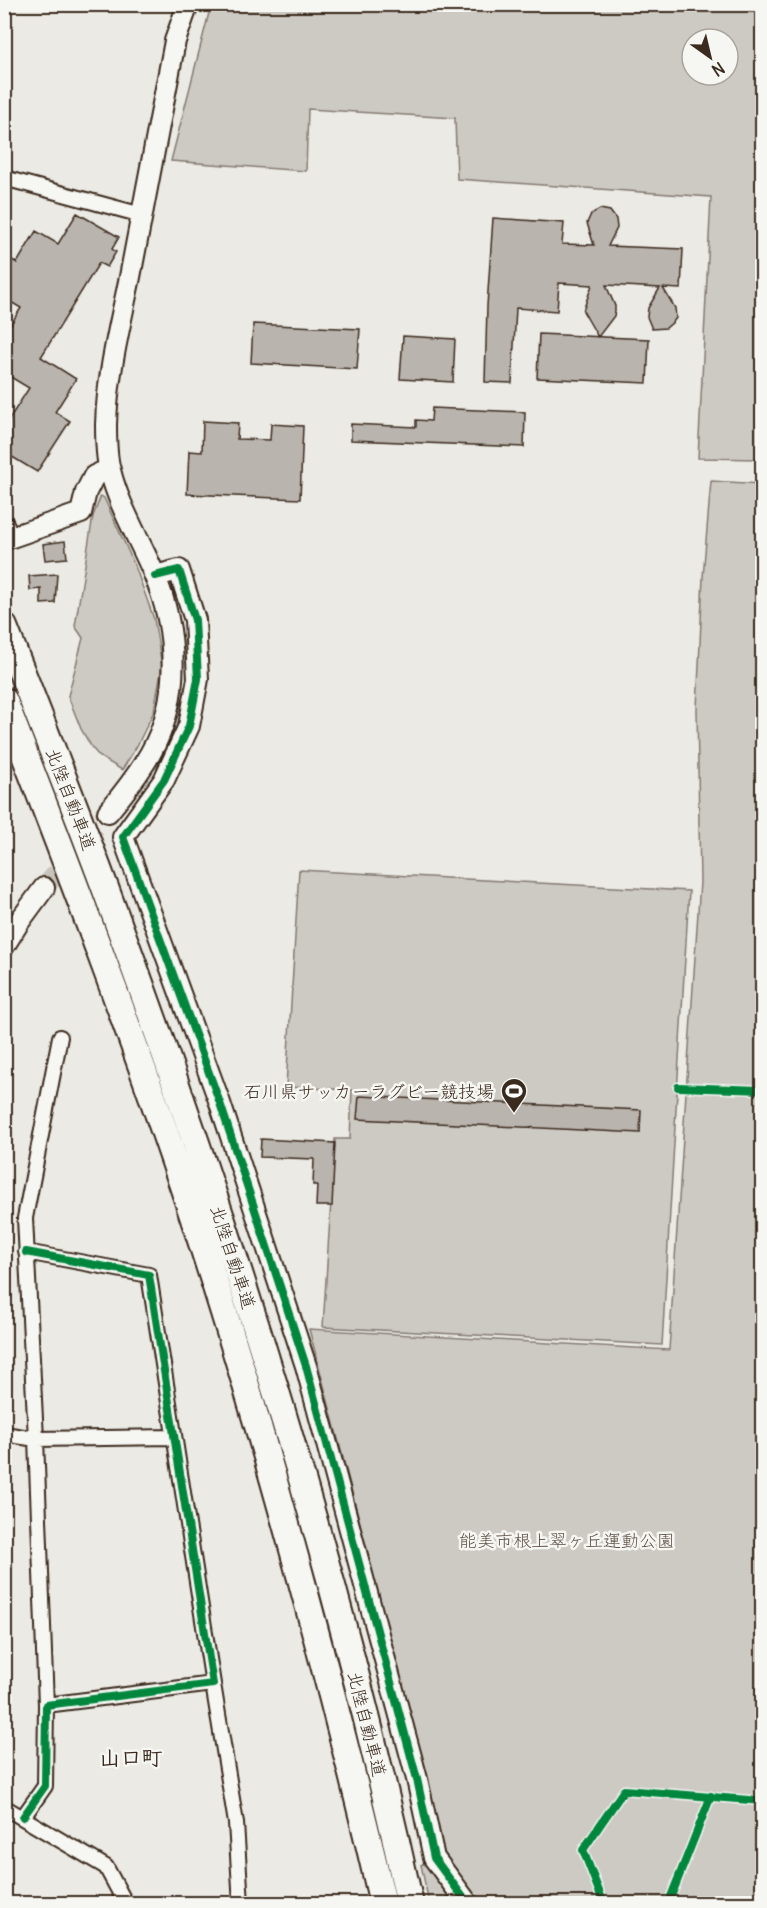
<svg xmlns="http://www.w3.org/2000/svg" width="767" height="1908" font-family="Delius,'Klee One',sans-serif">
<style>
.green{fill:#cdcac4;stroke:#847a71;stroke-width:1.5;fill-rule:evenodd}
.building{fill:#bab4ae;stroke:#3b2a1e;stroke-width:1.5}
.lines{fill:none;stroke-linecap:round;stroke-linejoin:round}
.secondary-tunnel{stroke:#c8c4bd;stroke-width:20;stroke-dasharray:20 10;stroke-linecap:butt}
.street-casing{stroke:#3b2a1e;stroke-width:18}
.secondary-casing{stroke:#3b2a1e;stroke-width:24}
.highway-casing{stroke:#3b2a1e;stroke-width:30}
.street{stroke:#f6f6f2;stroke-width:14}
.secondary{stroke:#f6f6f2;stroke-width:20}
.highway{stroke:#f6f6f2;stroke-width:26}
.cycleway-casing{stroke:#f6f6f2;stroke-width:11}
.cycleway{stroke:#00873e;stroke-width:8}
.labels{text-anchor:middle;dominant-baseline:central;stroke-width:5;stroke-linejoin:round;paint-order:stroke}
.street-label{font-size:18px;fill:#3b2a1e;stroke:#f6f6f2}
.poi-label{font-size:18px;fill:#3b2a1e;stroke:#f6f6f2;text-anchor:end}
.park-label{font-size:18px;fill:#605248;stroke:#f6f6f2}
.quarter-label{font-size:21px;font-weight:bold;fill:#3b2a1e;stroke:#f6f6f2}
</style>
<rect width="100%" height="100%" fill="#ebeae5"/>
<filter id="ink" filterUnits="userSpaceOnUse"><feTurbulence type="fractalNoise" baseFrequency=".0167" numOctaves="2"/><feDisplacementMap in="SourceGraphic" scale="12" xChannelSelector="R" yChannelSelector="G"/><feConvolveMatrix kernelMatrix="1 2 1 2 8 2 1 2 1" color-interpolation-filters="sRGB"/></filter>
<g filter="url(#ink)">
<path class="green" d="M704,4L762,6V459L698,458L711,197L457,179L455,118L308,109L306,171L171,161L211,5ZM692,39H728V75H692Z
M711,481L762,484V1903H429L421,1865L440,1854C402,1678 355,1503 309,1329L669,1350L700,882L697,709L703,577Z
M101,496L104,498L135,566L154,619L162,666L154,711L137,746L122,770L100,757L92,748L81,729L68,696L83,638L75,626L93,516Z
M299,870L689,891L662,1345L323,1327L335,1139H350L352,1090L286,1087Z"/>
<path class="building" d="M600,209L610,211L616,219L617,228L608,246L683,249L681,289L663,288L675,308L676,318L673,322L666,328L652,329L647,317L648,308L660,288L606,285L615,306V311L614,316L598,337L583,311L592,285L559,283L557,311L516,308L512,383L485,382L487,306L493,218L564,223L562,244L594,245L587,223L591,214Z
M77,213L119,237L112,249L116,252L107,267L99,263L41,357L76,379L55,412L70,421L37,472L4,452V427L29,388L4,373V335L21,308L4,298V255L17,263L36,231L58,244Z
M253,324L360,329L357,369L251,363Z
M539,334L649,339L647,383L537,378Z
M403,336L455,339L453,382L400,379Z
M432,408L525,412L524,447L351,440V424L416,427V420L431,421Z
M203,421L238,423L237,439L270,440L271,424L303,426L300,499L187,494L189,451L202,452Z
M65,541L67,558L45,560L43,544Z
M57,574L55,603L41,604V589L30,590L29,576Z
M359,1096L641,1110L640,1133L357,1119Z
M261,1139L335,1143L332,1206H316L317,1185H313L314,1159L260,1157Z"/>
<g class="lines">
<path class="secondary-tunnel" d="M44,888L108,812"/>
<g class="street-casing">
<path id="street" d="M4,178L142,215
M4,1434L36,1439L173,1437
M213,1684L236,1823L241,1904
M46,1705L36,1439L25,1218L60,1037
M4,1807L106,1867L126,1904
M23,1817L45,1786L46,1705L213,1684L149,1275L26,1252"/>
</g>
<g class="secondary-casing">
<path id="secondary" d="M4,526L9,538L81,513L86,492L94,476L109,469
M155,576L179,570L195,620L198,679L189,726L164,780L123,837L220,1103L306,1366L417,1779L434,1858L468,1904
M108,812C123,794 138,775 150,754C181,699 178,631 154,574C140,540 119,507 110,470C106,457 106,439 106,425C107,376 120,325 130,277C145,199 160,120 175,41L188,4
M4,946L19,922L44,888"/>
</g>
<g class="highway-casing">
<path id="highway" d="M4,627C38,713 72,799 104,885C228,1217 335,1557 410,1904
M4,701C73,879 141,1056 200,1237C242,1366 279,1496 314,1627C338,1718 362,1811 383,1904"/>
</g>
<use href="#street" class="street"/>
<use href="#secondary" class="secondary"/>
<use href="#highway" class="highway"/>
<g class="cycleway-casing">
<path id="cycleway" d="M155,576L179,570L195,620L198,679L189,726L164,780L123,837L220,1103L306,1366L417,1779L434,1858L468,1904
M678,1087L762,1090
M23,1817L45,1786L46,1705L213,1684L149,1275L26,1252
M604,1904L583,1850L624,1790L762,1801
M668,1904L711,1796"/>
</g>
<use href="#cycleway" class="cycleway"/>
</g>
</g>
<defs>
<g id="stadium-pin" transform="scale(1.35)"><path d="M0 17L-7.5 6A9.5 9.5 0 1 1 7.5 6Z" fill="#3b2a1e" stroke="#f6f6f2"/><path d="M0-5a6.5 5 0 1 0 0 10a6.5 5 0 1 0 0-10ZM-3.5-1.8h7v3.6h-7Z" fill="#fff"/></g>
</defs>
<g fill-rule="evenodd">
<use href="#stadium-pin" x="514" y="1091"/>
</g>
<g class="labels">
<g class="street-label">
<text transform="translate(71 799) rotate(69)">北陸自動車道</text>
<text transform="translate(233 1257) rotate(72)">北陸自動車道</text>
<text transform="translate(367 1724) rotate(76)">北陸自動車道</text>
</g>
<g class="poi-label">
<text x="494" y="1091">石川県サッカーラグビー競技場</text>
</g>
<g class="park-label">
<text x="567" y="1540">能美市根上翠ヶ丘運動公園</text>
</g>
<g class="quarter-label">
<text x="131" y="1757">山口町</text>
</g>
</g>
<rect width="767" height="1908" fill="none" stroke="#f6f6f2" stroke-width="24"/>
<rect x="12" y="12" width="743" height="1884" fill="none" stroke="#3b2a1e" stroke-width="2" filter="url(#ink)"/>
<g transform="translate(710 57) rotate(146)"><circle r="28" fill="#f6f6f2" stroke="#aba49d" stroke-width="1.5"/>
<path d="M0-4.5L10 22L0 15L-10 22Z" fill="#3b2a1e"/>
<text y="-9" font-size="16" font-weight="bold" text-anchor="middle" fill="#3b2a1e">N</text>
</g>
</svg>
